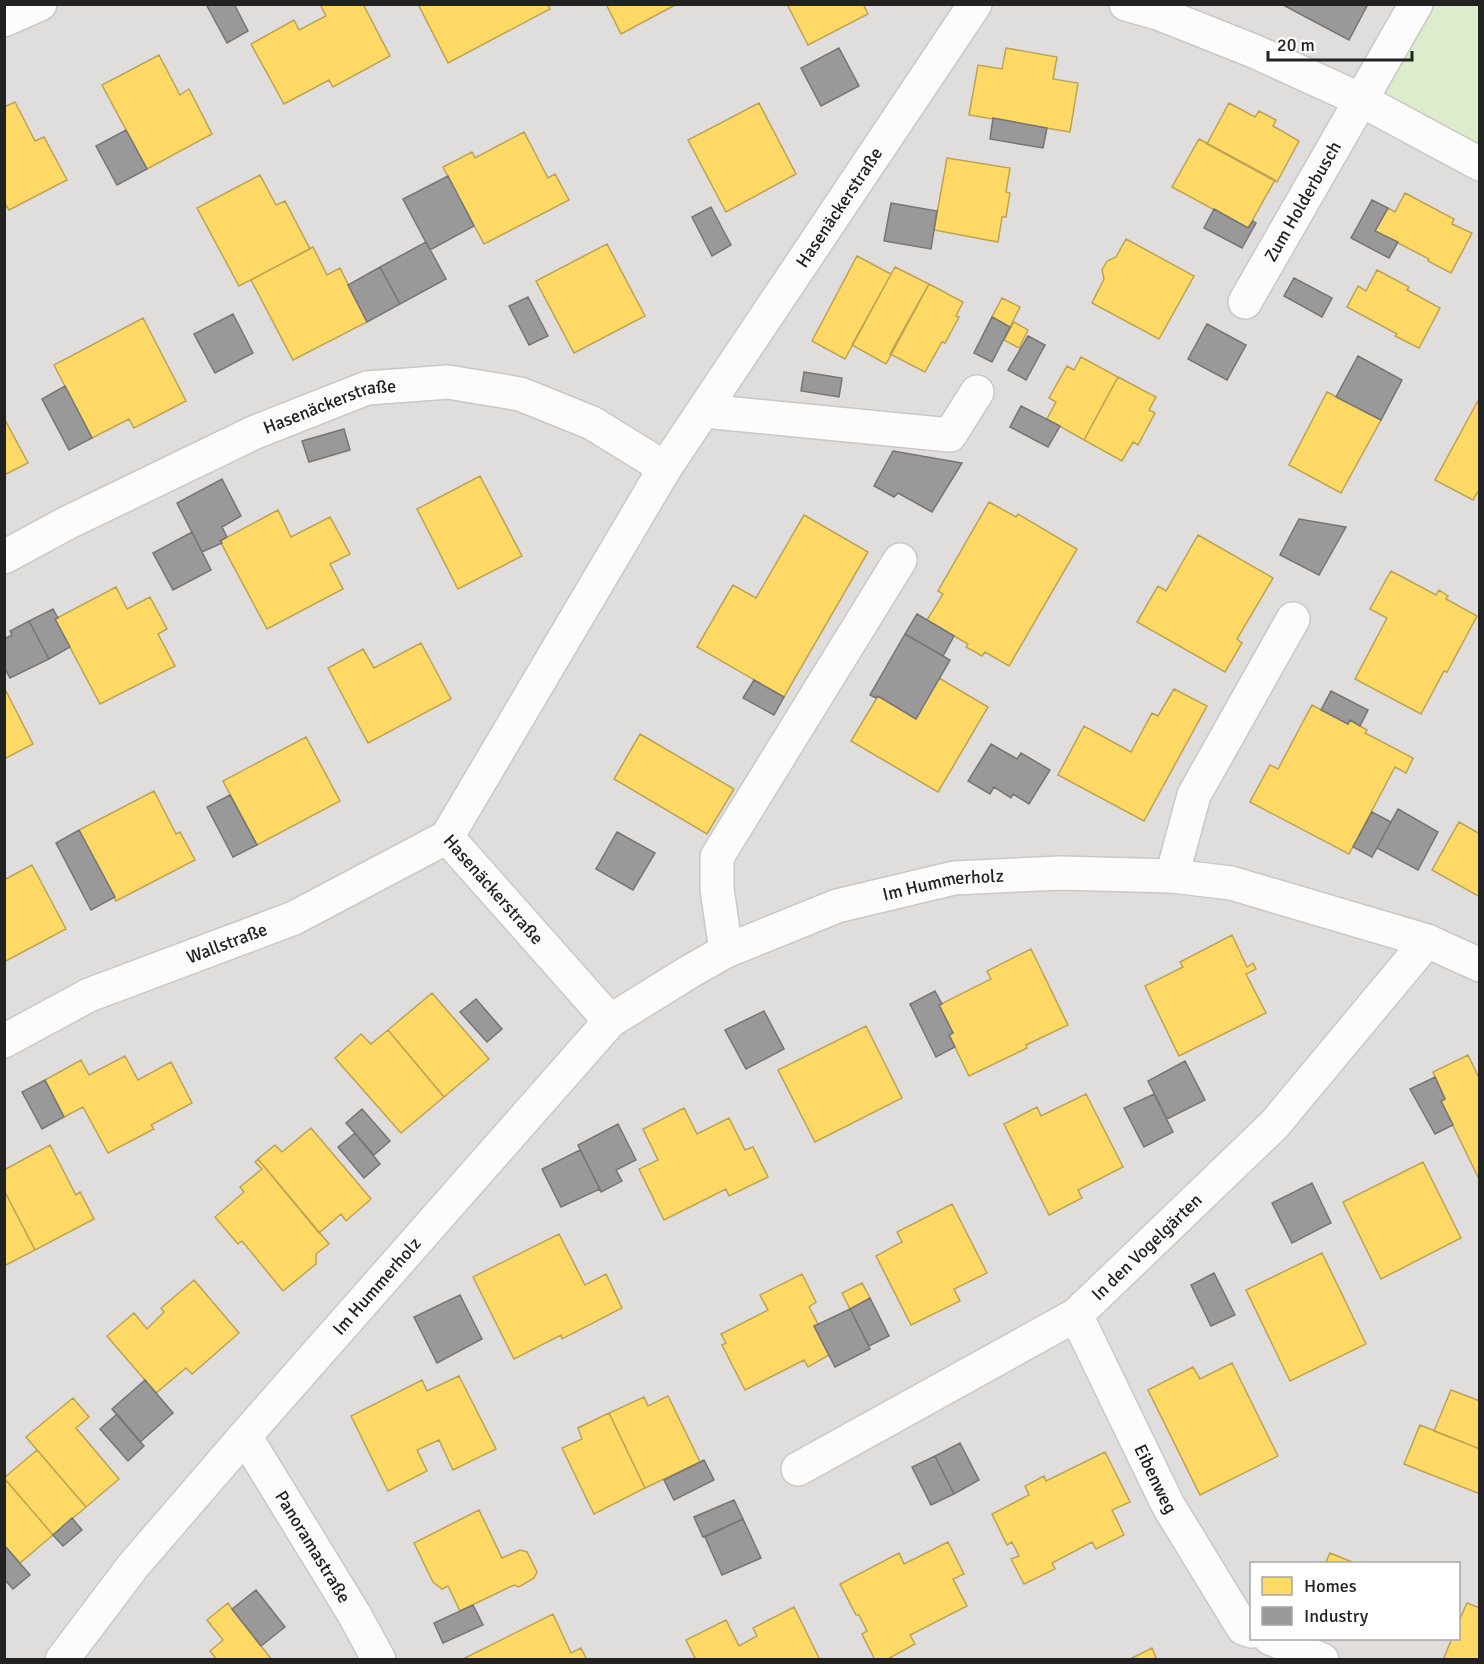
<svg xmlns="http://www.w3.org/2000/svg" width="1484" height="1664" font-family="Signika,sans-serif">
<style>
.residential{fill:#dfdedc;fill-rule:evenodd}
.grass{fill:#ddeccb}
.parking{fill:#e0dfde}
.homes{fill:#ffd966;stroke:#bda252;stroke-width:1.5}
.industry{fill:#999;stroke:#757575;stroke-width:1.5}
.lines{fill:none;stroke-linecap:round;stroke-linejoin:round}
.street-casing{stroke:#c9c8c7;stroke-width:36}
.street{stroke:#fdfcfc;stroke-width:33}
.labels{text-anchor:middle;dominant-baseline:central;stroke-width:6;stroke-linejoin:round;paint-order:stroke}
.street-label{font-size:18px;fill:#222;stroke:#fff}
</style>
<rect width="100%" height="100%" fill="#f0eeeb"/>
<path class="residential" d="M5,5H1479V1659L5,1660ZM1252,1564H1458V1638H1252Z"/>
<path class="grass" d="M1433,5H1479V144L1386,94Z"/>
<path class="parking" d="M462,322L467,359L390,368L385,333Z"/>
<path class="homes" d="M320,4H363L390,56L333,87L329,80L284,104L251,44L294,20L299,30L326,16Z
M418,4H548L550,9L448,63Z
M606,4H677L621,34Z
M787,4H863L868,14L808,45Z
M1006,48L1057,57L1053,79L1078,83L1070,132L969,115L978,65L1002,69Z
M159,55L180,95L189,89L212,134L147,169L102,85Z
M15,102L35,141L44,137L67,180L9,210L4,202V107Z
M759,103L796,174L726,212L688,140Z
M1229,103L1255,117L1259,111L1276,120L1273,126L1299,141L1277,182L1207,144Z
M524,132L548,178L555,174L569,200L484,244L443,167L472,152L475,158Z
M1199,139L1275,180L1248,228L1172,187Z
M947,158L1010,168L1006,192L1010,193L1006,217H1002L998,242L934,230Z
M260,175L276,205L285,201L310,249L239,286L197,208Z
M1405,193L1454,219L1452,224L1472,233L1451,273L1428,261L1429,259L1375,231L1388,208L1395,212Z
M1126,239L1194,276L1159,339L1092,303L1104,279L1102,270L1107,261L1116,257Z
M607,244L645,316L574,353L536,281Z
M313,247L327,275L340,268L367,322L293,360L251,280Z
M857,256L891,274L845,359L812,341Z
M895,267L929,284L886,364L852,345Z
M1377,270L1409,287L1407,290L1440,308L1419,348L1395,336L1397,334L1347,307L1358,286L1366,291Z
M929,284L963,302L956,316L959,317L945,343L942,342L925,372L890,354Z
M1002,298L1020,307L1010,327L992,317Z
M143,318L186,401L134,428L129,419L92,438L54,365Z
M1014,322L1028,330L1019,348L1004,340Z
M1081,357L1118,377L1084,440L1047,419L1056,402L1049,398L1067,366L1074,370Z
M1118,377L1156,397L1149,410L1155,413L1138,445L1133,442L1122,461L1084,440Z
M1327,392L1381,420L1341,493L1289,465Z
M1480,397V488L1473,500L1435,480Z
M4,418L28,463L4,475Z
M480,476L522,556L458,589L417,509Z
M989,502L1016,517L1018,514L1077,549L1009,666L985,652L982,656L966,647L968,644L927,620L943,594L938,591Z
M278,510L291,537L330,517L350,554L330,564L343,589L267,629L220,541Z
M804,515L868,552L784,697L697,647L733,585L756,598Z
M1198,535L1273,578L1237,639L1242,643L1225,672L1137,622L1158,586L1166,591Z
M1391,571L1436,595L1439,590L1448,596L1446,599L1477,616L1447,672L1444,671L1421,714L1355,679L1387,618L1370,609Z
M116,587L127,609L150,597L167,629L158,634L175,666L100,704L55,619Z
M421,643L451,699L368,743L328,668L363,649L374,668Z
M939,678L988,707L938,792L851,741L878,696L916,719Z
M1174,689L1207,706L1144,821L1058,775L1084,726L1131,752L1152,713L1158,716Z
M6,691L33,744L4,759V692Z
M1312,705L1348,724L1350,720L1367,730L1365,733L1413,758L1406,773L1395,767L1349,854L1250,802L1270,765L1278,769Z
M640,734L734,789L707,834L614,779Z
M306,737L340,801L257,845L223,781Z
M154,791L176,834L180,832L195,860L116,901L79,830Z
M1459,822L1480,834V897L1432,870Z
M32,865L66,929L4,962V880Z
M1232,935L1247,967L1253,963L1256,969L1246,974L1266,1013L1179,1056L1145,986L1183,967L1180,962Z
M1031,949L1068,1025L1026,1045L1027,1048L969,1076L949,1035L953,1033L939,1005L991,979L987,971Z
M432,993L489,1059L444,1097L388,1030Z
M866,1026L902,1098L815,1142L778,1070Z
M388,1030L444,1097L401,1133L335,1058L361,1034L371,1044Z
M1468,1055L1480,1080L1479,1179L1441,1101L1445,1099L1433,1072Z
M125,1056L138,1080L171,1062L192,1103L151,1125L154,1129L108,1153L83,1107L64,1117L45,1080L81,1060L89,1075Z
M1086,1094L1123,1167L1078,1190L1082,1198L1049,1215L1004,1124L1037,1107L1041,1116Z
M684,1108L697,1134L729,1118L745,1150L753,1147L768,1177L729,1196L726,1189L664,1220L639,1169L658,1160L643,1129Z
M311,1128L371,1199L346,1221L341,1214L319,1233L258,1159L275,1145L282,1152Z
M50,1145L76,1195L80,1192L94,1219L35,1250L4,1190V1170Z
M258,1159L329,1244L316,1254V1264L283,1291L242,1241L238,1244L215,1217L244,1192L240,1187L262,1169L255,1162Z
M1423,1162L1461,1238L1381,1279L1343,1202Z
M4,1190L35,1250L4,1266Z
M952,1204L987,1273L954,1289L960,1301L911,1325L876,1256L902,1242L897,1232Z
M559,1234L585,1285L606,1274L622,1308L562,1339L561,1335L514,1359L473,1277Z
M1322,1253L1366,1344L1290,1381L1246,1290Z
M802,1274L816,1302L809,1307L818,1324L814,1326L829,1355L808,1367L804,1360L745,1390L722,1345L726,1343L721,1334L768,1310L760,1295Z
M194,1280L239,1333L192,1374L186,1368L156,1393L107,1336L134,1313L147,1329L164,1312L161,1308Z
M862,1283L870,1298L850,1309L842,1293Z
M1232,1363L1278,1456L1200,1495L1148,1390L1193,1367L1200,1379Z
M459,1376L496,1449L453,1470L439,1440L417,1450L427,1471L388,1491L351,1416L422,1380L427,1391Z
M1451,1390L1480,1401V1449L1434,1431Z
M668,1396L700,1462L645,1488L609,1413L644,1397L648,1406Z
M73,1398L89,1417L76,1428L119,1479L86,1507L26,1437Z
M609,1413L645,1488L594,1514L562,1448L582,1439L578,1428Z
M1420,1425L1480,1449V1494L1404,1464Z
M37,1450L86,1507L53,1535L4,1478Z
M1105,1452L1130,1502L1112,1510L1124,1535L1096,1549L1092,1542L1052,1563L1055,1569L1024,1584L1011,1559L1019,1556L1012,1542L1007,1545L992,1514L1029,1495L1025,1486L1044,1476L1046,1481Z
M4,1478L53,1535L20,1563L4,1545Z
M479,1510L502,1558L520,1550L527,1552L537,1572L534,1578L519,1587L514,1585L460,1611L448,1586L442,1589L433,1582L414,1543Z
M948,1542L964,1574L953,1579L967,1606L910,1635L915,1644L886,1660H875L862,1634L867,1631L859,1615H856L840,1584L899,1553L904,1564Z
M1330,1553L1357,1564H1325Z
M228,1603L232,1609L272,1660H217L210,1651L223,1640L207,1620Z
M1467,1603L1480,1608V1660H1443L1452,1638H1458V1623Z
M794,1607L820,1660H696L686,1640L726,1620L739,1646L757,1636L753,1628Z
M553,1614L571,1653L581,1648L587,1660H461Z
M1152,1648L1157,1660H1128Z"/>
<path class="industry" d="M206,4H234L248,31L227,43Z
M1285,4H1368L1349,40L1285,6Z
M839,48L859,86L821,106L801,68Z
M993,118L1047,128L1043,148L990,139Z
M126,130L147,169L117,185L96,146Z
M448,176L474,226L430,250L403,199Z
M1372,200L1388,208L1375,231L1398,242L1389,258L1351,238Z
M891,203L937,211L931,249L884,241Z
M711,207L731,245L712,256L692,217Z
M1214,209L1248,228L1253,221L1256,223L1242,248L1204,228Z
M426,242L446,279L400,304L380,267Z
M380,267L400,304L367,322L348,285Z
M1294,278L1332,298L1322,317L1284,296Z
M528,297L548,336L529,345L509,306Z
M233,314L253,353L215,373L194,334Z
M992,317L1010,327L992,362L974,353Z
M1207,324L1246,345L1227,380L1188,359Z
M1028,336L1045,345L1026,380L1008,370Z
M1358,356L1402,380L1381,420L1336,397Z
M804,372L842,378L839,397L801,391Z
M65,386L92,438L69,450L42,399Z
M1021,406L1060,426L1048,447L1010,427Z
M344,429L350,450L309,462L302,441Z
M893,451L962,463L932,512L898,493L894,497L874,486Z
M222,479L241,516L222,527L227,537L220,541L222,543L202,552L177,503Z
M1299,519L1346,527L1319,575L1280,555Z
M192,532L211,570L173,590L153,553Z
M53,609L58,618L55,619L70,647L49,659L29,621Z
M917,614L954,636L943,656L905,634Z
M29,621L49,659L10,678L4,667V639L12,635L10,631Z
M905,634L950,660L916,719L878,696L876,698L870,695Z
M754,680L784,697L774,715L743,698Z
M1331,691L1368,710L1360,726L1350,720L1348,724L1321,710Z
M991,744L1017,759L1021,753L1050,770L1029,804L1013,794L1011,798L994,787L990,794L968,781Z
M230,795L257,845L233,857L207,807Z
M1398,809L1438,832L1418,870L1377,848Z
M1372,812L1391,822L1372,857L1353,847Z
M79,830L115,897L91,910L56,843Z
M617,832L655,853L633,890L596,869Z
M935,991L942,1004L939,1005L953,1033L949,1035L955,1047L936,1057L910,1004Z
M476,999L502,1029L487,1042L460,1012Z
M764,1011L784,1049L746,1069L725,1030Z
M1185,1061L1205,1100L1167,1119L1148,1081Z
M1435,1077L1445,1099L1441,1101L1453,1125L1435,1134L1410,1089Z
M45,1080L64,1117L42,1129L22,1092Z
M1154,1094L1173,1132L1144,1147L1124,1108Z
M362,1109L390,1141L374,1155L346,1123Z
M618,1124L636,1160L616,1170L622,1181L601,1192L578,1145Z
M355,1133L380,1164L364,1178L338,1147Z
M580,1150L600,1189L561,1207L542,1169Z
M1312,1183L1331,1223L1292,1243L1272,1203Z
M1214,1273L1235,1315L1211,1326L1191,1285Z
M460,1295L482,1339L437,1363L414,1317Z
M870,1298L889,1336L869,1346L850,1309Z
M850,1309L870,1349L835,1367L814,1326Z
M145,1380L173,1413L140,1442L112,1409Z
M117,1414L144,1446L128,1461L100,1429Z
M960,1443L979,1480L954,1494L935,1456Z
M935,1456L954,1494L931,1505L912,1467Z
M704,1460L714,1480L674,1500L664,1480Z
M734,1500L743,1519L703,1537L694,1517Z
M72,1518L82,1530L63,1546L53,1535Z
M743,1519L761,1558L722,1575L705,1537Z
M4,1545L30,1575L13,1589L4,1579Z
M256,1590L285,1627L261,1646L232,1609Z
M473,1605L483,1625L443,1643L434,1623Z"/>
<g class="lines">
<g class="street-casing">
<g id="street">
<path d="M1126,4L1158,13L1256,52L1361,100L1480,164"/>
<path d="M4,20L40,4"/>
<path id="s1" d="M1245,302L1416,4"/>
<path d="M704,411L950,435L977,392"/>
<path id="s2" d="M4,557L67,523L253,433L367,388L448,382L520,394L592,423L665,468"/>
<path id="s3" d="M447,837L665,468L975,4"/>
<path id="s4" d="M447,837L610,1021"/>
<path d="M1172,876L1194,795L1293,619"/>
<path d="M726,951L717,889V857L900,560"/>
<path id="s5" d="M4,1041L89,995L294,918L447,837"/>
<path id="s6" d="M1076,1315L1168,1505L1243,1628L1252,1631"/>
<path id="s7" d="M245,1436L354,1614L379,1660"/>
<path id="s8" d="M798,1469L1076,1315L1274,1125L1427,941"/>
<path d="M1270,1638L1322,1660"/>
<path id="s9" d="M62,1660L133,1566L245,1436L610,1021L689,972L726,951L837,906L954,878L1061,873L1172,876L1231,883L1427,941L1480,965"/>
</g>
</g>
<use href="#street" class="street"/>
</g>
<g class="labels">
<g class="street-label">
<text stroke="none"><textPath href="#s1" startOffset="116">Zum Holderbusch</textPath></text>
<text stroke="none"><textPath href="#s3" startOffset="742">Hasenäckerstraße</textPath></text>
<text stroke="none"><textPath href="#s2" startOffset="360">Hasenäckerstraße</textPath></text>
<text stroke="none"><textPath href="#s9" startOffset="1206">Im Hummerholz</textPath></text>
<text stroke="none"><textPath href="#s4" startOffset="70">Hasenäckerstraße</textPath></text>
<text stroke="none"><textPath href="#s5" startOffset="244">Wallstraße</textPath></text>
<text stroke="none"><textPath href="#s8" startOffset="416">In den Vogelgärten</textPath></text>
<text stroke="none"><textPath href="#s9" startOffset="489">Im Hummerholz</textPath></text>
<text stroke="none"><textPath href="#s6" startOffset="182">Eibenweg</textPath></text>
<text stroke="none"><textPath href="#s7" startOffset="130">Panoramastraße</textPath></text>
</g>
</g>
<rect width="1484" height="1664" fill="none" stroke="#222222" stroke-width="12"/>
<rect x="1250" y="1562" width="210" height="78" fill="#ffffff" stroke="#a7a7a7" stroke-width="1.5"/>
<rect x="1262" y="1577" width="30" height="18" fill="#ffd966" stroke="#a7a7a7" stroke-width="1.5"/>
<text x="1304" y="1592" font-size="18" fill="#222222">Homes</text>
<rect x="1262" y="1607" width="30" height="18" fill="#999999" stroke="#a7a7a7" stroke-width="1.5"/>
<text x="1304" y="1622" font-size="18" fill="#222222">Industry</text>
<path d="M1268 51v9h144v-9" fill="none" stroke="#222222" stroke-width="3"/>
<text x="1277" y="51" font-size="18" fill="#222222" stroke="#ffffff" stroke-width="4.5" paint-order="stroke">20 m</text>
</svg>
